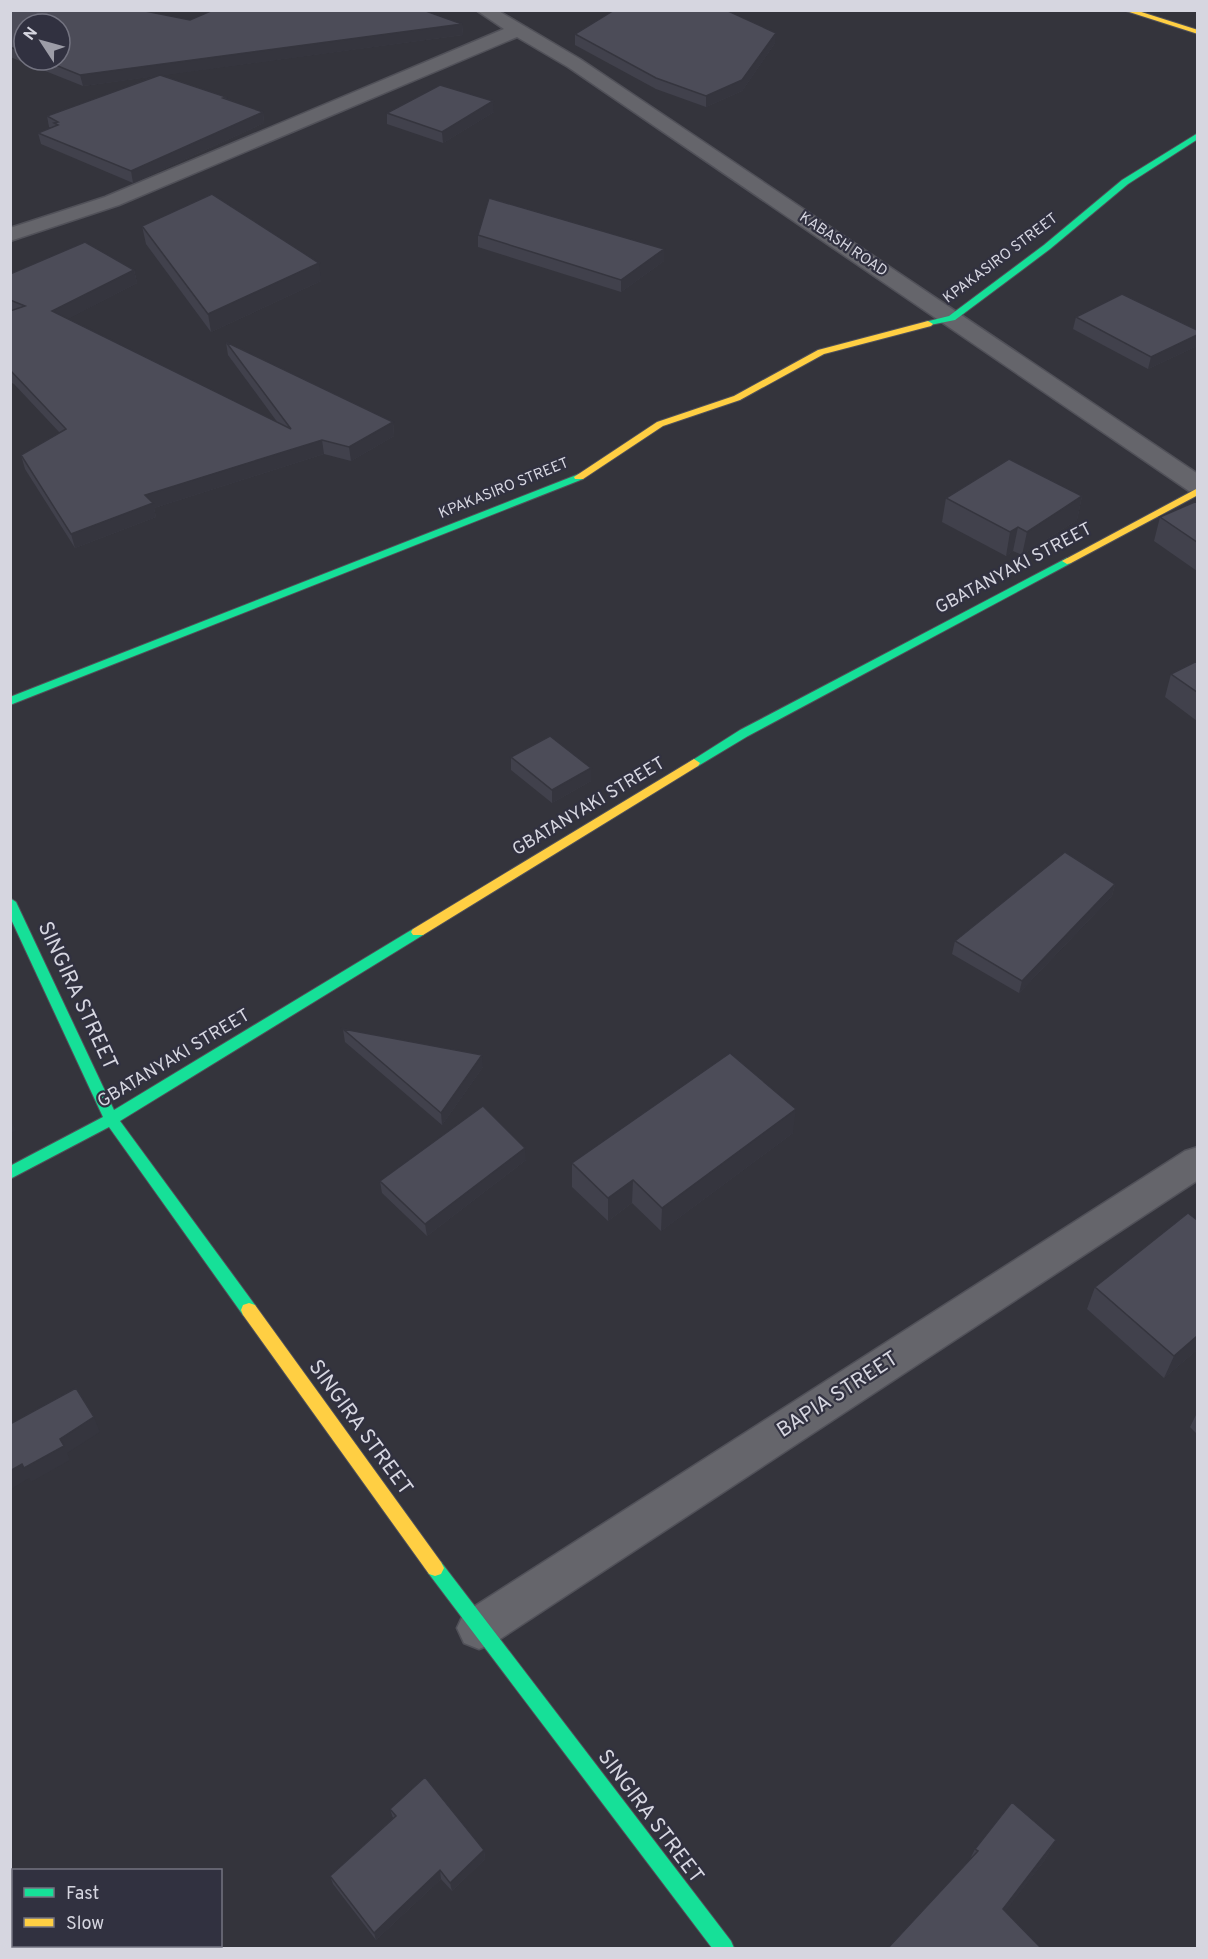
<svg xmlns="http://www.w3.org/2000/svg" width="1208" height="1959" font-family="Overpass,sans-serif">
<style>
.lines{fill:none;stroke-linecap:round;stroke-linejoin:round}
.street-casing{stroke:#515159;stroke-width:3}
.fast-casing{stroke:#515159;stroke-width:2}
.slow-casing{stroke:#515159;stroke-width:2}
.street{fill:#65656b;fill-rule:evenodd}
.fast{fill:#16e098;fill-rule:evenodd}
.slow{fill:#ffcf43;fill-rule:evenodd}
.wall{fill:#41414c;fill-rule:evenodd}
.shaded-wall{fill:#35353e}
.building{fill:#4c4c58;stroke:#35353e;stroke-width:1.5}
.labels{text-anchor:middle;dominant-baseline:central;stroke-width:4.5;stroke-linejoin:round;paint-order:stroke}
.far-street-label{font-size:15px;fill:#d6d6e0;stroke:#313140}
.street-label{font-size:18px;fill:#d6d6e0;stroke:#313140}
.near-street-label{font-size:21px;fill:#d6d6e0;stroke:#313140}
</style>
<rect width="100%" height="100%" fill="#34343c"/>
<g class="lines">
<g class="street-casing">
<path id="street" d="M476,10H497L580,59L1198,474V493L1189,491L568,67L517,37L119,205L10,241V228L105,197L504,29Z
M1198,1147V1180L494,1643L479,1649L464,1643L457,1628L464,1613L1185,1151Z"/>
</g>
<g class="fast-casing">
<path id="fast" d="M1198,133V139L1128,184L1050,249L955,320L925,326V322L949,316L1044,245L1122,180Z
M579,474L584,477L583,479L10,705V697Z
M1067,558L1071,559V563L748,736L698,766L694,767L688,763L740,730Z
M10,898L16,902L114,1110L413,929H423L425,932L423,935L120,1121L255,1305L257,1310L255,1315L249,1317L243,1315L109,1127L10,1179V1166L103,1117L10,917Z
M435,1560L441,1562L731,1941L734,1948H712L429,1574L426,1568L429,1562Z"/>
</g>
<g class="slow-casing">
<path id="slow" d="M1123,10H1135L1198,30V34Z
M928,321L933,324L931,326L824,354L740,400L663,426L583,479H575L574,477L657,422L734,396L818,350Z
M1198,488V495L1071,563L1067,564L1062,561Z
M694,759L700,763L698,766L423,935H413L411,932L413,929Z
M249,1303L255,1305L441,1562L444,1568L441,1574L435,1576L429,1574L243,1315L241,1310L243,1305Z"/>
</g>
<use href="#street" class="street"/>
<use href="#fast" class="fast"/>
<use href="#slow" class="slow"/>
</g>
<path class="wall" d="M10,10L190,20L462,24L463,35L162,75L263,112L264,123L133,183L41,144L38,133L51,128L49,127L47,116L156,76L83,86L10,57ZM24,24L60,60H24Z
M575,34L775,43L742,91L706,107L656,89L575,45Z
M494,112L443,143L387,124V113Z
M142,226L321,281L211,332L146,244Z
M478,235L664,249V261L621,292L478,247Z
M134,270L137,283L67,319L278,423L228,355L226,342L393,422L394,436L351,461L324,454L154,508L156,517L75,548L25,469L21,455L60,433L14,384L10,382V274Z
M1076,317L1197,330V346L1148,369L1073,329Z
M1082,496L1077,520L1022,555L1013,551L1006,556L942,522L946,498Z
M1197,501V571L1154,541L1160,517Z
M1197,661V721L1165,697L1171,674Z
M511,757L591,781L552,803L511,770Z
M1115,884L1112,896L1019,993L952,954L955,941Z
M343,1029L483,1067L442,1125L345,1042Z
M793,1133L661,1231L632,1203L608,1221L572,1187V1163Z
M526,1160L427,1236L382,1193L380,1181Z
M1095,1287L1197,1350L1164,1378L1087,1309Z
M1197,1413V1434L1190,1427Z
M390,1809L484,1850L485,1859L452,1891L441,1879L376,1940L333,1884L330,1876L393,1818Z
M1056,1840L1044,1861L1005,1911L888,1948L969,1861L975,1849Z"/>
<path class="shaded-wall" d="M462,24L463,35L83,86L80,75Z
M776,33L775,43L742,91L706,107V96Z
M493,101L494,112L443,143L442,132Z
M263,112L264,123L133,183L131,171Z
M664,249V261L621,292V280Z
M319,263L321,281L211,332L208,314Z
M134,270L137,283L56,325L52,311Z
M1197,335V346L1148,369L1151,357Z
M393,422L394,436L351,461L349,447Z
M322,440L324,454L154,508L156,517L75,548L71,534L145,495Z
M1082,496L1077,520L1022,555L1027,532Z
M1018,527L1013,551L1006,556L1010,532Z
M591,768V781L552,803V790Z
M1115,884L1112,896L1019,993L1022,981Z
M482,1055L483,1067L442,1125L441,1113Z
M796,1109L793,1133L661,1231L662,1208Z
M10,1117L16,1131L10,1133Z
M525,1148L526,1160L427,1236L425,1224Z
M633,1180L632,1203L608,1221V1198Z
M1197,1336V1350L1164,1378L1174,1356Z
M94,1417L100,1432L67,1453L70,1460L31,1482L24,1468L60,1439Z
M22,1464L29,1478L10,1490V1471Z
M1056,1840L1044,1861L992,1929L1003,1909Z
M484,1850L485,1859L452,1891L450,1883Z
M440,1870L441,1879L376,1940L374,1933Z"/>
<path class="building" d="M10,10H140L190,20L213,10H423L462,24L80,75L43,60H60V24H24V53L10,47Z
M614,10H726L776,33L742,80L706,96L656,78L575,34Z
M160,75L226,97L223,98L263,112L131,171L38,133L58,125L54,123L58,122L47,116Z
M440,85L493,101L442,132L387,113Z
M212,194L319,263L208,314L142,226Z
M489,198L664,249L621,280L478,235Z
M85,242L134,270L52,311L291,429L226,342L393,422L349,447L322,440L145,495L153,503L71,534L21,455L66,429L10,370V311L25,306L10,300V274Z
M1122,294L1197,330V335L1151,357L1076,317Z
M1009,459L1082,496L1027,532L1018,527L1010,532L946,498Z
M1197,501V542L1160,517Z
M1197,661V692L1171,674Z
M550,736L591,768L552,790L511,757Z
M1065,852L1115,884L1022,981L955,941Z
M343,1029L482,1055L441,1113Z
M730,1053L796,1109L662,1208L633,1180L608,1198L572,1163Z
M483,1106L525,1148L425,1224L380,1181Z
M1188,1213L1197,1220V1336L1174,1356L1095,1287Z
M76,1388L94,1417L60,1439L64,1446L24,1468L22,1464L10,1471V1424Z
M425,1777L484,1850L450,1883L440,1870L374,1933L330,1876L396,1816L390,1809Z
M1012,1802L1056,1840L1003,1909L1041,1948H888L978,1851L975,1849Z"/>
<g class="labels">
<g class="far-street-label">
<text transform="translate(843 245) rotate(34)">KABASH ROAD</text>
<text transform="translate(1001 259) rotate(-37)">KPAKASIRO STREET</text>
<text transform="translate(504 489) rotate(-22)">KPAKASIRO STREET</text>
</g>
<g class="street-label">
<text transform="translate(1014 569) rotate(-28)">GBATANYAKI STREET</text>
<text transform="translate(589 807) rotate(-31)">GBATANYAKI STREET</text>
<text transform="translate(174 1059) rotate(-31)">GBATANYAKI STREET</text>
</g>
<g class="near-street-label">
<text transform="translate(77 996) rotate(65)">SINGIRA STREET</text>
<text transform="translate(838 1395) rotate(-33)">BAPIA STREET</text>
<text transform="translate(360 1428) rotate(54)">SINGIRA STREET</text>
<text transform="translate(650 1817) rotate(53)">SINGIRA STREET</text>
</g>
</g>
<rect width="1208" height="1959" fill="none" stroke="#d6d6e0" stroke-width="24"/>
<rect x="12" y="1869" width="210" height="78" fill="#313140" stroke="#737380" stroke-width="1.5"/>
<rect x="24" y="1888" width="30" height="9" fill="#16e098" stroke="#737380" stroke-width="1.5"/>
<text x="66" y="1899" font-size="18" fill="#d6d6e0">Fast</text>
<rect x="24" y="1918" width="30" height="9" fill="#ffcf43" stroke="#737380" stroke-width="1.5"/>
<text x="66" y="1929" font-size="18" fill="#d6d6e0">Slow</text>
<g transform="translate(42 42) rotate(306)"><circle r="28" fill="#313140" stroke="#737380" stroke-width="1.5"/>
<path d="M0-4.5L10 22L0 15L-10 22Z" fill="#9d9da7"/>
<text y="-9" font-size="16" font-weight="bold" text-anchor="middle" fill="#d6d6e0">N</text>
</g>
</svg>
